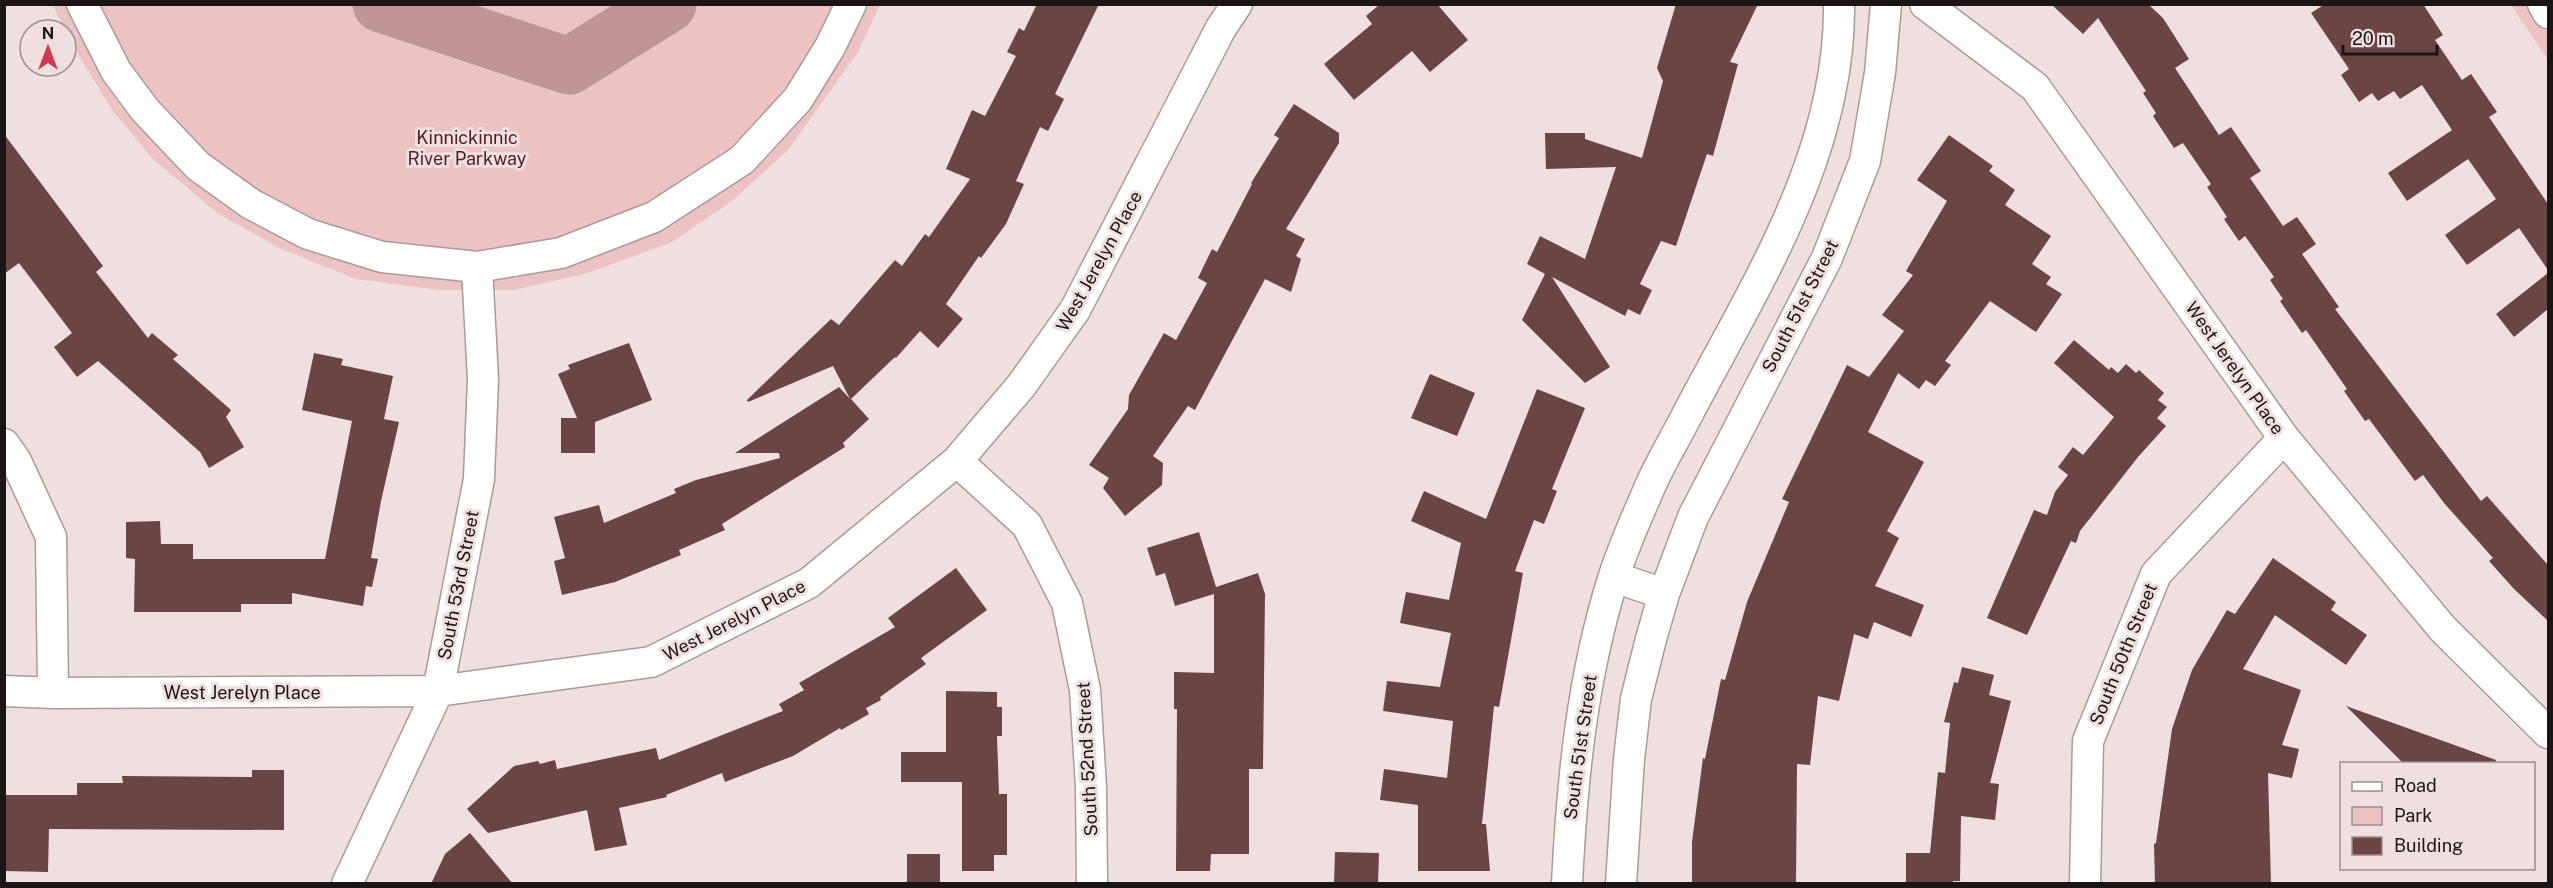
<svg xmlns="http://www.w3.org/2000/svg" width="2553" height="888" font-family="'Public Sans',sans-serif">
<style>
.green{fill:#ecc2c4}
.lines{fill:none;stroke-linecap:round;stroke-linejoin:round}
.river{stroke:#c19496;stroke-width:57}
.building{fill:#6b4446}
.street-casing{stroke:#ab9a9b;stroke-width:33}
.street{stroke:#fff;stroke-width:30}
.labels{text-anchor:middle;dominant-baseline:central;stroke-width:6;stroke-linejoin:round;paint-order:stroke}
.park-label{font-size:18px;fill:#531b22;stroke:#f0dfdf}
.street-label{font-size:18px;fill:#1b1515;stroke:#f0dfdf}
</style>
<rect width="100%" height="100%" fill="#f0dfdf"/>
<path class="green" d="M53,5H880L858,52L789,149L732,201L672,242L588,273L514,290H439L356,279L277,247L216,212L153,159L113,111L71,43Z
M2511,5H2548V60Z"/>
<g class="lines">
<path class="river" d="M381,4L569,66L668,4"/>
</g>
<path class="building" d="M1037,4H1099L1055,94L1064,99L1048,131L1040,127L1016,181L1024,184L1006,224L981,258L979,256L946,304L963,319L938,348L920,331L896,358L895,357L851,399L869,419L843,443L845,447L722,524L725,530L679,550L681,555L615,582L562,595L554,561L565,558L554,517L599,505L604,523L676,493L674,489L696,480L780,458L779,453H735L839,387L850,399L833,366L748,402L747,400L831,319L839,325L895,260L902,266L925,234L929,237L970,179L946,169L972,110L985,116L1016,56L1007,52L1019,28L1024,31Z
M1380,4H1437L1468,40L1430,72L1412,51L1354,100L1324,64L1372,24L1366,16Z
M1676,4H1758L1730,62L1738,64L1713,156L1707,154L1676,246L1661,241L1640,284L1652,290L1640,315L1628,309L1625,316L1552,277L1610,367L1585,383L1522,320L1545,274L1527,264L1540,236L1585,259L1616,167L1546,169L1545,133H1585V139L1642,158L1663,81L1657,68Z
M2051,4H2148L2163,18L2189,59L2175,68L2219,135L2231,127L2261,171L2250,178L2283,226L2297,217L2316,244L2302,254L2339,307L2335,309L2481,501L2487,496L2548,565V621L2514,589L2489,561L2493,558L2444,503L2423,475L2415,481L2369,419L2365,421L2344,391L2347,389L2306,330L2302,333L2280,301L2283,299L2270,280L2274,277L2245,236L2239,241L2224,219L2227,217L2207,187L2211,184L2183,143L2174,148L2153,116L2156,113L2143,93L2146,91L2098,18L2083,34Z
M2325,4H2423L2443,35L2435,40L2462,80L2471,74L2497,112L2489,117L2548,204V270L2519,228L2467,265L2445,235L2496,199L2468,159L2407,201L2388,173L2452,130L2422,85L2400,99L2394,91L2378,101L2372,93L2359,102L2341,75L2349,69L2311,13Z
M1294,104L1339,133V143L1286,229L1305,239L1296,256L1301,259L1291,292L1265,279L1195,410L1188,406L1153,456L1163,463L1162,485L1125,516L1103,488L1109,478L1089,465L1128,409L1129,395L1164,333L1176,340L1207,283L1198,278L1212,249L1217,252L1252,184L1251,183L1279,138L1274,135Z
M4,134L103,266L96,272L148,338L152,333L178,355L173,359L231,410L226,417L244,447L209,468L200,452L98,361L77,377L54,347L72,333L19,263L4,274Z
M1949,135L1993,166L1989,171L2015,190L2005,205L2051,236L2032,264L2051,277L2046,284L2062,294L2036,332L1990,301L1945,361L1951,365L1935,386L1926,380L1919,389L1898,373L1868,432L1924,462L1887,531L1899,538L1875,586L1924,605L1911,637L1874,622L1868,639L1854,634L1839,701L1818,696L1810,765L1797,764L1796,884H1692V842L1703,758L1705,759L1721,679L1725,680L1747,602L1789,502L1782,499L1847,365L1869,377L1904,331L1882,315L1913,275L1906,271L1947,201L1917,180Z
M2548,273V309L2514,337L2496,314Z
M2074,340L2109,370L2111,367L2118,373L2126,364L2136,373L2139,370L2164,393L2158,400L2167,407L2157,418L2166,426L2138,457L2080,531L2076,543L2071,541L2027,635L1987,618L2034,510L2047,515L2055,492L2068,475L2058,467L2073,447L2083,455L2114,417L2054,363Z
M629,343L652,400L595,422V453H561V418H577L558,374L570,369L568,365Z
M314,353L343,359L341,365L393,376L384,419L399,422L381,501L371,558L378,559L372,587L366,586L363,606L292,593V604H241V612H134L135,559L126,558V522L160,521L161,544H193V559H325L352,421L302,410Z
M1430,374L1475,393L1457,436L1411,418Z
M1537,389L1585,408L1552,489L1557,491L1544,524L1534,520L1515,571L1523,573L1499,707L1494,706L1482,824H1486L1490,871H1418V805L1380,800L1384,769L1447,778L1453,721L1383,711L1387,681L1440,687L1451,633L1400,623L1406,592L1449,600L1461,543L1411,521L1424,491L1486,519Z
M1199,532L1216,587L1258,573L1265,594L1263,769H1249V854H1211L1210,871H1176L1177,709H1174V672L1214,673V594L1175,606L1165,573L1156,576L1147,548Z
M2273,558L2336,602L2331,610L2367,635L2346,665L2275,615L2243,669L2301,690L2282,745L2299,749L2292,778L2268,773L2271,884H2155L2154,844L2156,843L2172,729L2192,670L2227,610L2235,614Z
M956,568L987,610L921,658L926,664L880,697L881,700L866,708L869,714L841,730L840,728L793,756L725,782L722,773L666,795L667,797L619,808L627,845L595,851L587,810L488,833L467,809L514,766L538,761L540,764L555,760L557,769L656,748L659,760L783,711L779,704L804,690L799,683L895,627L888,618Z
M1962,667L1994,675L1989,695L2011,701L1990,783L1999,784L1995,820L1961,816L1960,881H1953V884H1906V853H1930L1938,772L1945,773L1950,723L1944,722L1954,682L1958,683Z
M946,691L997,692V707H1002V736H997L999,794H1007V855H994V871H962V782H901V752H946Z
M2346,706L2496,760L2495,764H2404Z
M252,770H284V830L49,829L48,872L4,871V795H77V783H123L122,776L252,777Z
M470,833L513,884H431L445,854Z
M1335,852L1379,853L1378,884H1334Z
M907,854H940V884H907Z"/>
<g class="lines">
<g class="street-casing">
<path id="street" d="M82,4L116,71L145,110L198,166L251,204L308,234L382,257L477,267L561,253L654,217L742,160L798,99L830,47L851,4
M1925,4L2035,87L2284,438L2443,629L2548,733
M2543,4L2548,13
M4,444L16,461L51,537L53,693
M957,461L1027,525L1067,603L1085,690L1091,787L1092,884
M1614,577L1664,594
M4,691L53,693L438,691L651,662L809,583L957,461L1021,386L1075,310L1221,28L1237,4
M347,884L438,691L479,479L483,379L477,267
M1567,884C1572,780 1582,678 1613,579C1622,551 1634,523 1646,496C1656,470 1671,446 1684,421C1752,290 1841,157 1839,4
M1621,884L1629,759L1636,699L1651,639L1664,594L1693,517L1827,258L1865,161L1880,73L1886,4
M2085,884L2088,741L2156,574L2284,438"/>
</g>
<use href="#street" class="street"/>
</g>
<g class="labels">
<g class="park-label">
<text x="467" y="137">Kinnickinnic<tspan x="467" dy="21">River Parkway</tspan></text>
</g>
<g class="street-label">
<text transform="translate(1099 261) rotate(-61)">West Jerelyn Place</text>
<text transform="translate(1800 306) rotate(-63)">South 51st Street</text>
<text transform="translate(2235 368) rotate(55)">West Jerelyn Place</text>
<text transform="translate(458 585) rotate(-79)">South 53rd Street</text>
<text transform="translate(734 620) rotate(-27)">West Jerelyn Place</text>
<text transform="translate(2123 654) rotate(-68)">South 50th Street</text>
<text x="242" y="692">West Jerelyn Place</text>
<text transform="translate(1580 747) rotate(-82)">South 51st Street</text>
<text transform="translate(1087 759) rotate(-93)">South 52nd Street</text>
</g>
</g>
<rect width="2553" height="888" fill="none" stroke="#1b1515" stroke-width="12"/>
<rect x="2340" y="762" width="195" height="108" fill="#f0dfdf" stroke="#9b8e8e" stroke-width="1.5"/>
<rect x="2352" y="782" width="30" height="9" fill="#ffffff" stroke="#9b8e8e" stroke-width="1.5"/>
<text x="2394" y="792" font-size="18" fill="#1b1515">Road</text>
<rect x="2352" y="807" width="30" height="18" fill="#ecc2c4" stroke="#9b8e8e" stroke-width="1.5"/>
<text x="2394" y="822" font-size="18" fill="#1b1515">Park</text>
<rect x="2352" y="837" width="30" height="18" fill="#6b4446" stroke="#9b8e8e" stroke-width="1.5"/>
<text x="2394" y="852" font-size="18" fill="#1b1515">Building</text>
<g transform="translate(48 48)"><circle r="28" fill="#f0dfdf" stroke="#9b8e8e" stroke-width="1.5"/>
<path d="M0-4.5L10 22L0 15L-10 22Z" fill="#ca3a52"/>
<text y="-9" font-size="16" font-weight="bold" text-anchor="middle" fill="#1b1515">N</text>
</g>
<path d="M2343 45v9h94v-9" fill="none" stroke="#1b1515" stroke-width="3"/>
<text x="2352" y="45" font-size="18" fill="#1b1515" stroke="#f0dfdf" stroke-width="4.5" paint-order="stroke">20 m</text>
</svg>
